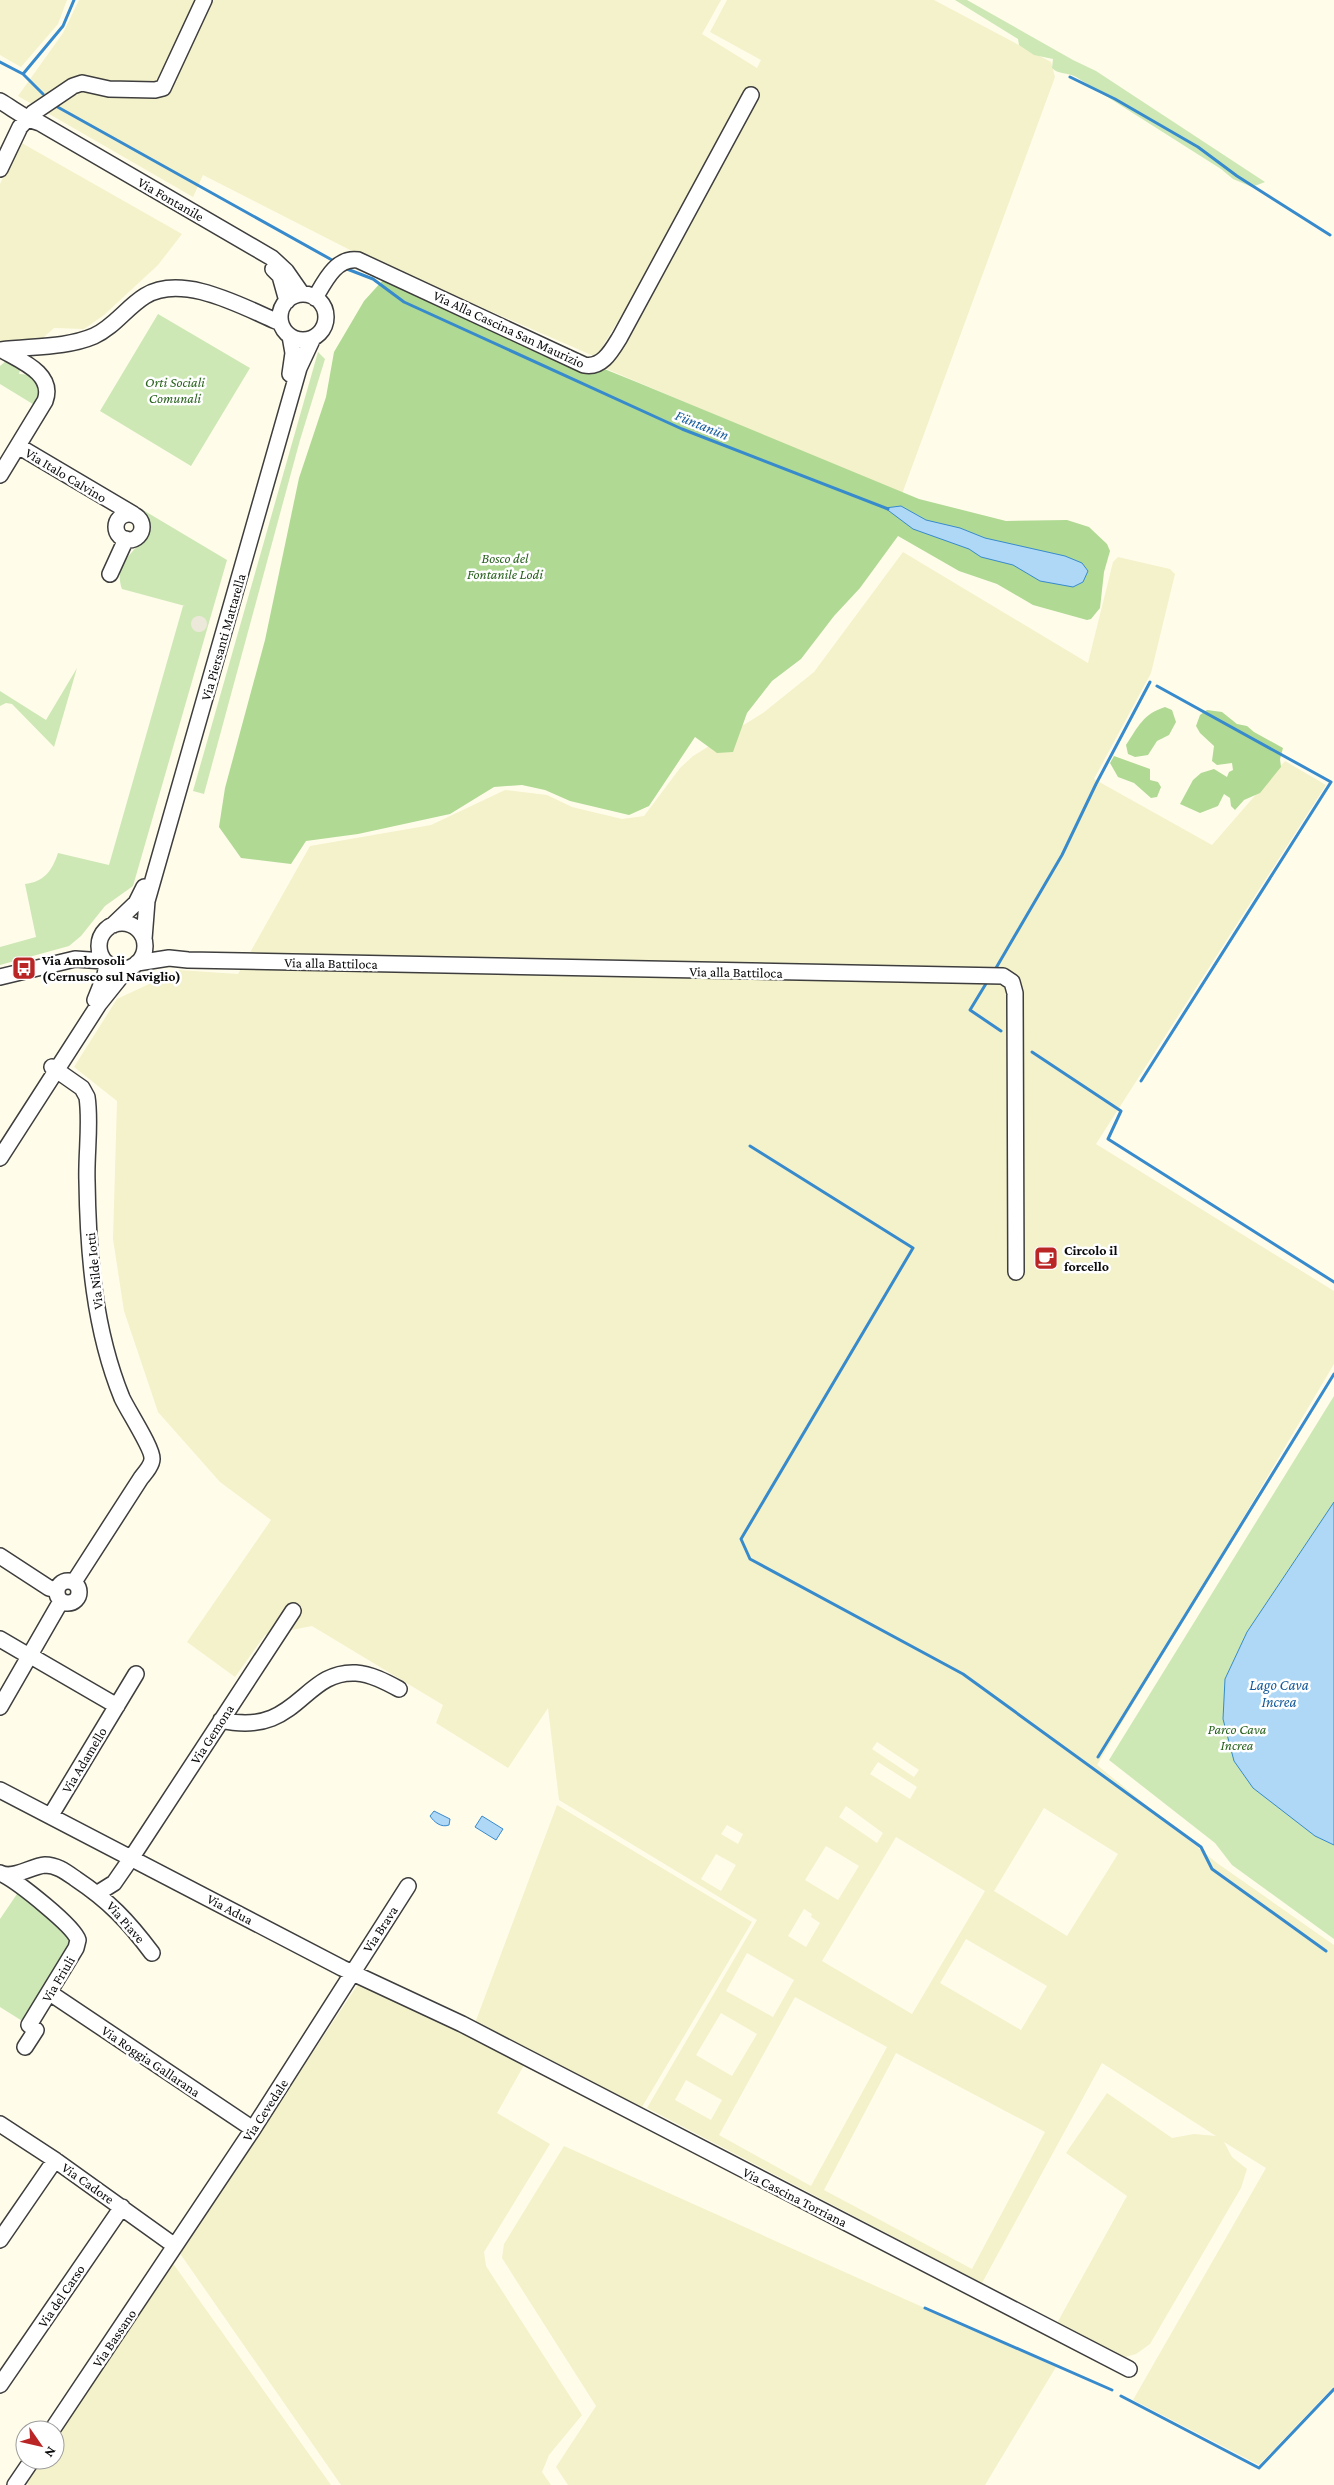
<svg xmlns="http://www.w3.org/2000/svg" width="1334" height="2485" font-family="'Crimson Pro',serif">
<style>
.farmland{fill:#f4f2cb;fill-rule:evenodd}
.green{fill:#cde8b5}
.forest{fill:#b0d994}
.plaza{fill:#ede9da}
.water{fill:#afd8f6;stroke:#378acc}
.lines{fill:none;stroke-linecap:round;stroke-linejoin:round}
.stream{stroke:#378acc;stroke-width:3}
.minor-casing{stroke:#3e3e3e;stroke-width:18}
.minor{stroke:#fff;stroke-width:15}
.labels{text-anchor:middle;dominant-baseline:central;stroke-width:5;stroke-linejoin:round;paint-order:stroke}
.street-label{font-size:14px;fill:#0b0b0b;stroke:#fff}
.park-label{font-size:14px;font-style:italic;fill:#28621d;stroke:#fff}
.poi-label{font-size:14px;font-weight:bold;fill:#0b0b0b;stroke:#fff;text-anchor:start}
.water-label{font-size:15px;font-style:italic;fill:#165b9b;stroke:#fff}
</style>
<rect width="100%" height="100%" fill="#fffcea"/>
<path class="farmland" d="M0,0H67L58,24L21,67L0,55Z
M79,0H721L702,34L757,68L761,60L710,32L727,0H934L1051,62L1055,77L902,494L602,367L640,285L596,357L352,251L203,175L193,197L18,96L63,33Z
M20,142L182,234L158,265L104,315L84,329L54,328L43,338L0,342V184Z
M903,552L1088,663L1113,562L1118,557L1170,569L1175,574L1151,673L1094,779L1212,845L1285,761L1326,785L1096,1144L1334,1291V1364L1097,1765L1217,1863L1334,1945V2386L1259,2465L1133,2400L1266,2168L1224,2142L1232,2157L1247,2169L1241,2188L1150,2344L1136,2354L1122,2358L1056,2325L1127,2196L1066,2153L1107,2093L1172,2138L1194,2134L1216,2136L1102,2063L982,2283L647,2108L757,1920L559,1800L548,1708L508,1768L436,1723L443,1705L312,1626L265,1635L235,1677L187,1642L271,1520L220,1482L158,1412L124,1311L113,1239L117,1101L74,1067L117,999L179,970L238,974L310,846L431,825L505,790L547,795L572,807L622,819L644,816L680,768L693,756L763,713L814,672ZM877,1742L919,1770L914,1777L872,1749ZM878,1762L917,1787L910,1799L870,1774ZM846,1806L883,1833L877,1843L839,1817ZM1044,1808L1118,1854L1067,1936L994,1891ZM727,1825L743,1834L738,1844L721,1834ZM896,1837L985,1891L912,2014L822,1961ZM826,1846L859,1866L838,1900L805,1880ZM716,1854L736,1865L721,1891L701,1879ZM804,1909L812,1914L811,1917L820,1923L806,1947L788,1936ZM966,1939L1047,1986L1021,2030L940,1983ZM747,1953L794,1980L773,2017L726,1991ZM795,1997L887,2047L811,2186L719,2135ZM721,2013L757,2034L732,2076L696,2055ZM896,2053L1045,2132L972,2269L824,2190ZM686,2080L722,2100L711,2120L675,2100Z
M557,1805L752,1922L642,2107L475,2023Z
M359,1983L446,2023L524,2065L497,2113L550,2144L484,2252L486,2266L582,2415L549,2455L542,2472L551,2485H341L179,2252Z
M564,2146L1056,2367L985,2485H568L556,2467L596,2406L502,2258L504,2244Z
M172,2262L331,2485H29L25,2482L39,2460H55V2437Z"/>
<path class="green" d="M955,0H967L1073,60L1096,71L1265,182L1252,187L1233,179L1221,169L1076,77C1067,72 1059,75 1052,68L1053,59L1034,55L1019,45L1018,39Z
M158,314L250,368L191,466L100,411Z
M318,352L325,359L300,440L204,794L193,791Z
M6,361L20,370L19,374C31,374 37,379 41,389L36,406L0,384V366Z
M143,510L227,560L133,886L105,906L81,936L69,946L0,965V947L36,937L25,884C44,882 52,871 58,853L109,865L183,606H185L122,589C108,551 164,545 143,510Z
M77,668L54,747L12,704L6,703L0,706V691L46,720Z
M1334,1396V1939L1232,1865L1215,1843L1109,1760Z
M19,1891L74,1939L27,2024L0,2007V1919Z"/>
<path class="forest" d="M383,280L634,381L919,499L1006,521L1067,520L1089,527L1107,544L1110,551L1104,572L1100,608L1091,619L1087,620L1033,605L997,584L959,571L898,536L860,588L834,616L801,659L772,681L747,713L733,752L717,753L695,737L649,806L629,815L570,801L545,790L522,785L494,787L450,814L358,834L306,841L291,864L241,858L219,827L225,788L265,640L299,478L326,397L334,352L364,301Z
M1165,707L1172,710L1176,722L1169,735L1157,741L1148,755L1135,757L1128,754L1126,745C1138,727 1143,714 1165,707Z
M1207,710L1222,712L1237,724L1247,726L1254,732L1283,748L1280,759L1281,767L1260,793L1244,800L1235,810L1231,806L1230,798L1224,794L1218,806L1200,813L1180,804L1193,780L1201,773L1214,769L1227,777L1229,772L1233,770L1232,763L1217,765L1212,761L1214,746L1200,733L1196,726L1200,715Z
M1114,756L1150,769V780L1158,782L1161,787L1157,797L1151,798L1134,783L1118,777L1110,763Z"/>
<path class="plaza" d="M191 624a8 8 0 1 1 16 0a8 8 0 1 1-16 0Z"/>
<path class="water" d="M901,506L926,520L960,528L985,538L1065,556L1082,563L1088,571L1083,582L1073,587L1040,581L1013,565L981,557L969,549L913,529L885,508Z
M1334,1502V1845L1315,1836L1253,1788L1234,1761L1223,1719L1225,1679L1247,1632Z
M434,1811L450,1819L449,1825C441,1828 434,1822 430,1816Z
M482,1816L503,1829L496,1840L475,1827Z"/>
<g class="lines">
<path class="stream" d="M0,62L23,74L43,94
M23,74L63,26L74,0
M1070,77L1115,99L1198,147L1237,176L1330,235
M54,105L332,260
M347,269L373,279L404,302L682,429L888,509
M996,968L1062,855L1096,784L1150,682
M987,982L970,1010L1001,1031
M1032,1052L1121,1111L1108,1139L1334,1282
M1141,1081L1331,782L1157,686
M750,1146L913,1248L741,1539L750,1559L963,1674L1201,1847L1212,1869L1326,1951
M1098,1757L1334,1374
M925,2308L1112,2390
M1121,2396L1259,2468L1334,2389"/>
<g class="minor-casing">
<path id="minor" d="M0,101C14,109 25,119 40,123L272,258L286,271L302,294
M0,169L20,127L33,113L73,86L82,83L109,89L155,90L163,88L204,0
M273,269L280,276L287,301
M280 317a23 23 0 1 1 46 0a23 23 0 1 1-46 0Z
M315,298C325,281 336,257 358,260L584,365C602,369 612,350 620,337L751,95
M0,350C31,346 66,348 94,336C114,327 127,307 145,296C182,273 241,306 276,321L280,320
M290,374L293,353L290,336
M18,446L133,514
M0,475L45,401C55,374 21,361 2,350
M116 527a13 13 0 1 1 26 0a13 13 0 1 1-26 0Z
M110,574L126,539
M99 946a23 23 0 1 1 46 0a23 23 0 1 1-46 0Z
M113,925L136,903L144,887
M144,939L147,901L299,368L313,338
M137,963L169,958L188,960L1003,976L1012,982L1015,993L1016,1272
M0,977L75,959L104,961
M95,1000L105,975L107,963
M52,1067L82,1088L87,1097C91,1123 86,1154 87,1181C88,1254 94,1329 122,1398C128,1411 153,1449 152,1459C152,1465 145,1473 141,1478L74,1582
M0,1158L99,1004L127,969
M0,1556L49,1588L57,1590
M57 1592a11 11 0 1 1 22 0a11 11 0 1 1-22 0Z
M0,1639L29,1656
M36,1659L117,1706
M0,1707L61,1601
M221,1720C298,1738 302,1670 356,1673C371,1674 386,1682 399,1689
M0,1790L342,1968L462,2024L1129,2369
M51,1815L136,1674
M0,1873C13,1880 31,1866 45,1865C57,1865 66,1872 76,1879C109,1901 128,1921 152,1953
M4,1875C19,1883 74,1926 78,1940L76,1948L29,2025L36,2030L25,2047
M98,1893L114,1883L132,1857L293,1611
M50,1993L253,2129
M0,2124L55,2160L175,2246
M0,2240L55,2160
M0,2385L122,2207
M52,2430L253,2129L408,1886
M15,2485L32,2460"/>
</g>
<use href="#minor" class="minor"/>
</g>
<defs>
<g id="bus-square" transform="scale(1.25)"><rect x="-9" y="-9" width="18" height="18" rx="4" fill="#ba2525" stroke="#fff"/><path d="M-5-6H5V4H4V6H2V4H-2V6H-4V4H-5ZM-3.5-4V0h7V-4ZM-3.5 1.2v1.5H-2V1.2ZM2 1.2v1.5H3.5V1.2Z" fill="#fff"/></g>
<g id="cafe-square" transform="scale(1.25)"><rect x="-9" y="-9" width="18" height="18" rx="4" fill="#ba2525" stroke="#fff"/><path d="M-5.5-4.5H6V0H3Q3 3.5 0 3.5H-2.5Q-5.5 3.5-5.5 0ZM3-3.2v2h1.7v-2ZM-6 4.5H4V6H-6Z" fill="#fff"/></g>
</defs>
<g fill-rule="evenodd">
<use href="#bus-square" x="24" y="968"/>
<use href="#cafe-square" x="1046" y="1258"/>
</g>
<g class="labels">
<g class="street-label">
<text transform="translate(171 199) rotate(30)">Via Fontanile</text>
<text transform="translate(509 329) rotate(25)">Via Alla Cascina San Maurizio</text>
<text transform="translate(66 475) rotate(31)">Via Italo Calvino</text>
<text transform="translate(223 637) rotate(-74)">Via Piersanti Mattarella</text>
<text transform="translate(331 963) rotate(1)">Via alla Battiloca</text>
<text transform="translate(736 972) rotate(1)">Via alla Battiloca</text>
<text transform="translate(94 1271) rotate(-96)">Via Nilde Iotti</text>
<text transform="translate(212 1734) rotate(-57)">Via Gemona</text>
<text transform="translate(84 1760) rotate(-59)">Via Adamello</text>
<text transform="translate(230 1909) rotate(28)">Via Adua</text>
<text transform="translate(126 1922) rotate(49)">Via Piave</text>
<text transform="translate(380 1929) rotate(-57)">Via Brava</text>
<text transform="translate(58 1979) rotate(-59)">Via Friuli</text>
<text transform="translate(151 2061) rotate(34)">Via Roggia Gallarana</text>
<text transform="translate(265 2110) rotate(-57)">Via Cevedale</text>
<text transform="translate(88 2183) rotate(35)">Via Cadore</text>
<text transform="translate(795 2197) rotate(27)">Via Cascina Torriana</text>
<text transform="translate(61 2296) rotate(-56)">Via del Carso</text>
<text transform="translate(114 2338) rotate(-56)">Via Bassano</text>
</g>
<g class="park-label">
<text x="175" y="382">Orti Sociali<tspan x="175" dy="16">Comunali</tspan></text>
<text x="505" y="558">Bosco del<tspan x="505" dy="16">Fontanile Lodi</tspan></text>
<text x="1237" y="1729">Parco Cava<tspan x="1237" dy="16">Increa</tspan></text>
</g>
<g class="poi-label">
<text x="42" y="960">Via Ambrosoli<tspan x="42" dy="16">(Cernusco sul Naviglio)</tspan></text>
<text x="1064" y="1250">Circolo il<tspan x="1064" dy="16">forcello</tspan></text>
</g>
<g class="water-label">
<text transform="translate(702 425) rotate(22)">Füntanün</text>
<text x="1279" y="1685">Lago Cava<tspan x="1279" dy="17">Increa</tspan></text>
</g>
</g>
<g transform="translate(40 2445) rotate(124)"><circle r="24" fill="#ffffff" stroke="#9d9d9d"/>
<path d="M0-4L9 19L0 12L-9 19Z" fill="#ba2525"/>
<text y="-8" font-size="14" font-weight="bold" text-anchor="middle" fill="#0b0b0b">N</text>
</g>
</svg>
